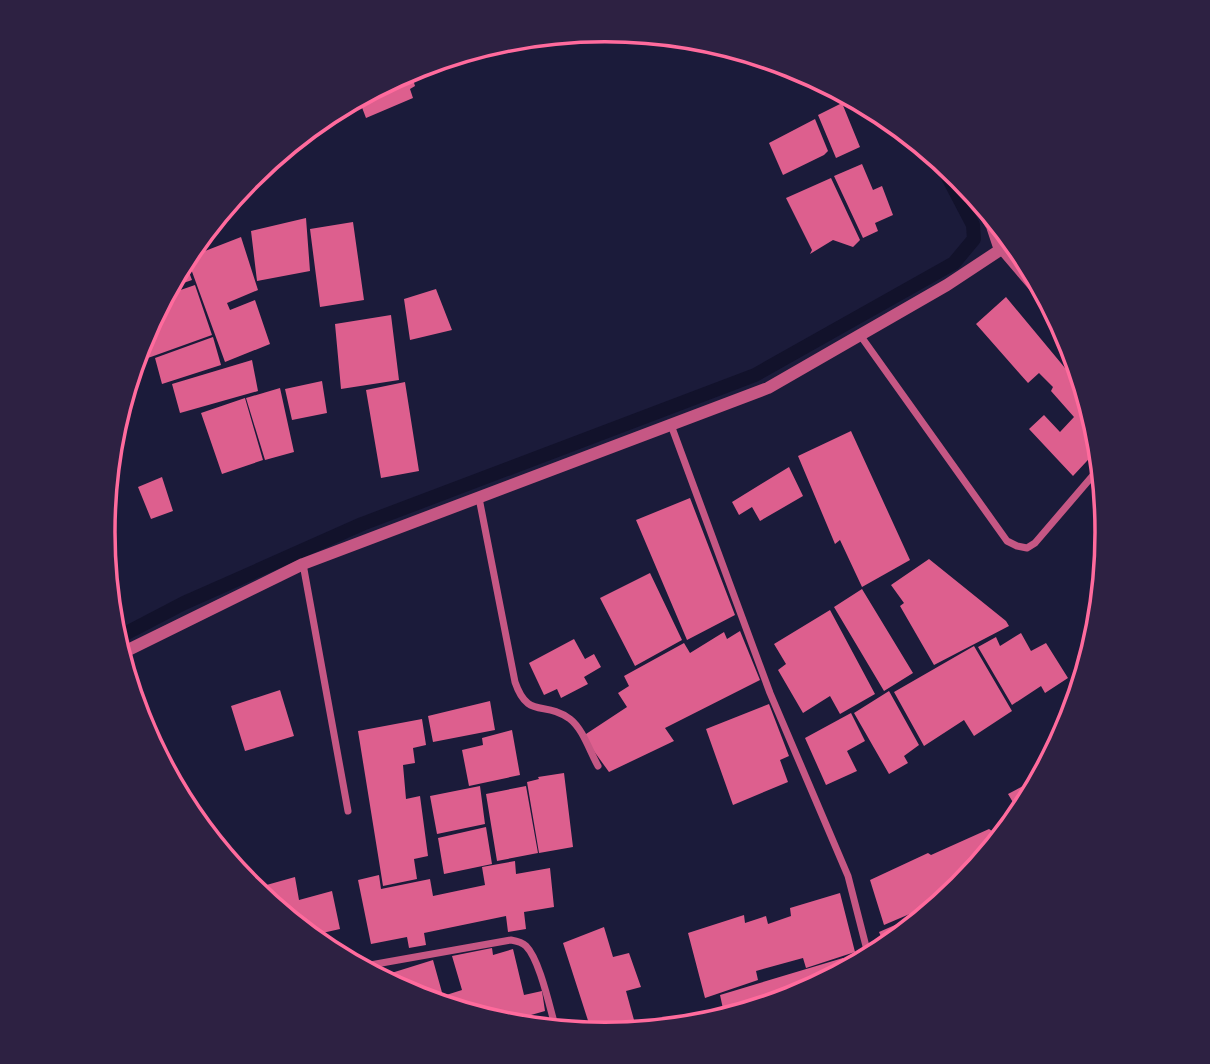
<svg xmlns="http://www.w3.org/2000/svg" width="1210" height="1064" font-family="'Golos Text',sans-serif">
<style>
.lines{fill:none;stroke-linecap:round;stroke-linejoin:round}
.stream{stroke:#12122b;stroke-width:14}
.building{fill:#dd5f8e}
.minor{stroke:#c65784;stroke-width:7}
.tertiary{stroke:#c65784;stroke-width:12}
.rim{fill:none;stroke:#ff6b9d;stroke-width:3.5}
</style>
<rect width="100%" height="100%" fill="#1b1b3a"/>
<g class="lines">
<path class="stream" d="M115,639L184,603L362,524L755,375L954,263L974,239L973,225L939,160"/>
</g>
<path class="building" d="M410,70L415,86L410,89L413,98L366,118L358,97Z
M842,103L860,147L836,158L818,115Z
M815,119L828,151L824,155L783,175L769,143Z
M862,164L873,190L882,186L893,215L875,223L878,231L863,238L834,176Z
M831,178L860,240L853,247L833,240L810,254L812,250L786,198Z
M306,218L310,271L257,281L251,231Z
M353,222L364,300L320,307L310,229Z
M241,237L258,290L227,303L230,310L255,300L270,344L225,362L187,258Z
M184,259L192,280L169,288L180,267Z
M195,285L212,335L134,363L141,339L157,310L169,306L166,295Z
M436,289L452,330L410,340L404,299Z
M1006,297L1085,392L1098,434L1099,448L1073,476L1029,429L1044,415L1060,432L1074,417L1051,391L1053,387L1039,373L1028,383L976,324Z
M391,315L399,380L341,389L335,324Z
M213,337L221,365L162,384L155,358Z
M252,360L258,391L180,413L172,384Z
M132,370L137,383L127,387Z
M322,381L327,413L292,420L285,389Z
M405,382L419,471L381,478L366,390Z
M280,388L294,452L265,460L246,398Z
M245,398L263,460L222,474L201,413Z
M851,431L910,560L862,587L840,540L835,544L798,456Z
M789,467L803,496L760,521L752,507L739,515L732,502Z
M162,477L173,511L151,519L138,487Z
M690,498L735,615L687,640L636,520Z
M929,559L1006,621L1009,626L934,665L900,606L904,603L891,585Z
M650,573L682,640L635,666L600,598Z
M862,589L913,673L884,691L834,607Z
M830,610L875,694L840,714L830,696L803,713L778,670L786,664L774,644Z
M1098,626V630L1087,664L1077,657Z
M740,631L760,680L665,728L674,741L609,772L583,736L627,707L618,693L629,686L624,676L684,643L690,653L724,632L727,639Z
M1021,633L1031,651L1046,643L1068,678L1045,693L1041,686L1012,705L978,647L996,637L1000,646Z
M574,639L585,659L594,654L601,667L584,677L588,684L561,698L557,689L544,695L529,663Z
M974,646L1012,711L974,736L964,720L924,746L894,692Z
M280,690L294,736L245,751L231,706Z
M889,691L919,745L904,756L908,763L889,774L854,713Z
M490,701L495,730L433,742L428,716Z
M769,704L789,756L780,760L788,782L733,805L706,729Z
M851,713L865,741L847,751L857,771L826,785L805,738Z
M422,719L426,745L413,748L415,763L403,765L406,799L420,796L428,856L414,859L417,879L383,886L358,731Z
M512,730L520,775L469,786L462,750L483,745L482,738Z
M564,773L573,847L539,853L527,782L539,779L538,777Z
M1042,776L1022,811L1020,814L1008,794Z
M480,786L485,824L437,834L430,796Z
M526,786L538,853L497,861L486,794Z
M1009,824L1010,826L960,887L947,898L884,925L870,880L928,853L931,855L989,829L992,831Z
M486,827L492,864L444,874L438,838Z
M515,861L516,874L550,868L554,907L524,912L526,929L508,932L506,916L424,933L426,945L409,948L407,937L371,944L358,880L379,875L381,889L430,879L433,896L485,885L482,867Z
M295,877L299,900L332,891L340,929L309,936L252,889Z
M840,893L855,952L806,968L803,958L756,971L758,980L705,998L688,933L744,915L745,923L766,916L768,924L791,916L790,908Z
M934,908L886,948L879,932Z
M604,927L613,957L629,953L641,987L626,991L634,1020L592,1033L563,943Z
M492,948L493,955L513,949L524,995L542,991L545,1011L531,1015L534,1027L507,1025L502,1023L501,1020L496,1021L412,996L386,982L385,975L433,960L443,996L462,990L452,956Z
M843,958L845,971L797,996L725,1018L720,995Z
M637,1026L638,1031L613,1033V1032Z"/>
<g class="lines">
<path class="minor" d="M1000,250L1058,318
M860,335L1007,541L1017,546L1027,548L1035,543L1101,466
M671,425L770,693L848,876L869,958
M479,498L515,682C528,720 544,700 570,719C583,729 590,752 598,766
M303,564L348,811
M359,967L511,940C517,941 522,942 526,946C540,960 550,1009 556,1029"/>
<path class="tertiary" d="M120,654L303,564L768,388L947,285L1000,250L992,226L964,182"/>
</g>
<path d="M0 0H1210V1064H0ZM115 532a490 490 0 1 1 980 0a490 490 0 1 1-980 0Z" fill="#2d2142" fill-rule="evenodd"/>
<path class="rim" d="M115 532a490 490 0 1 1 980 0a490 490 0 1 1-980 0Z"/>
</svg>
